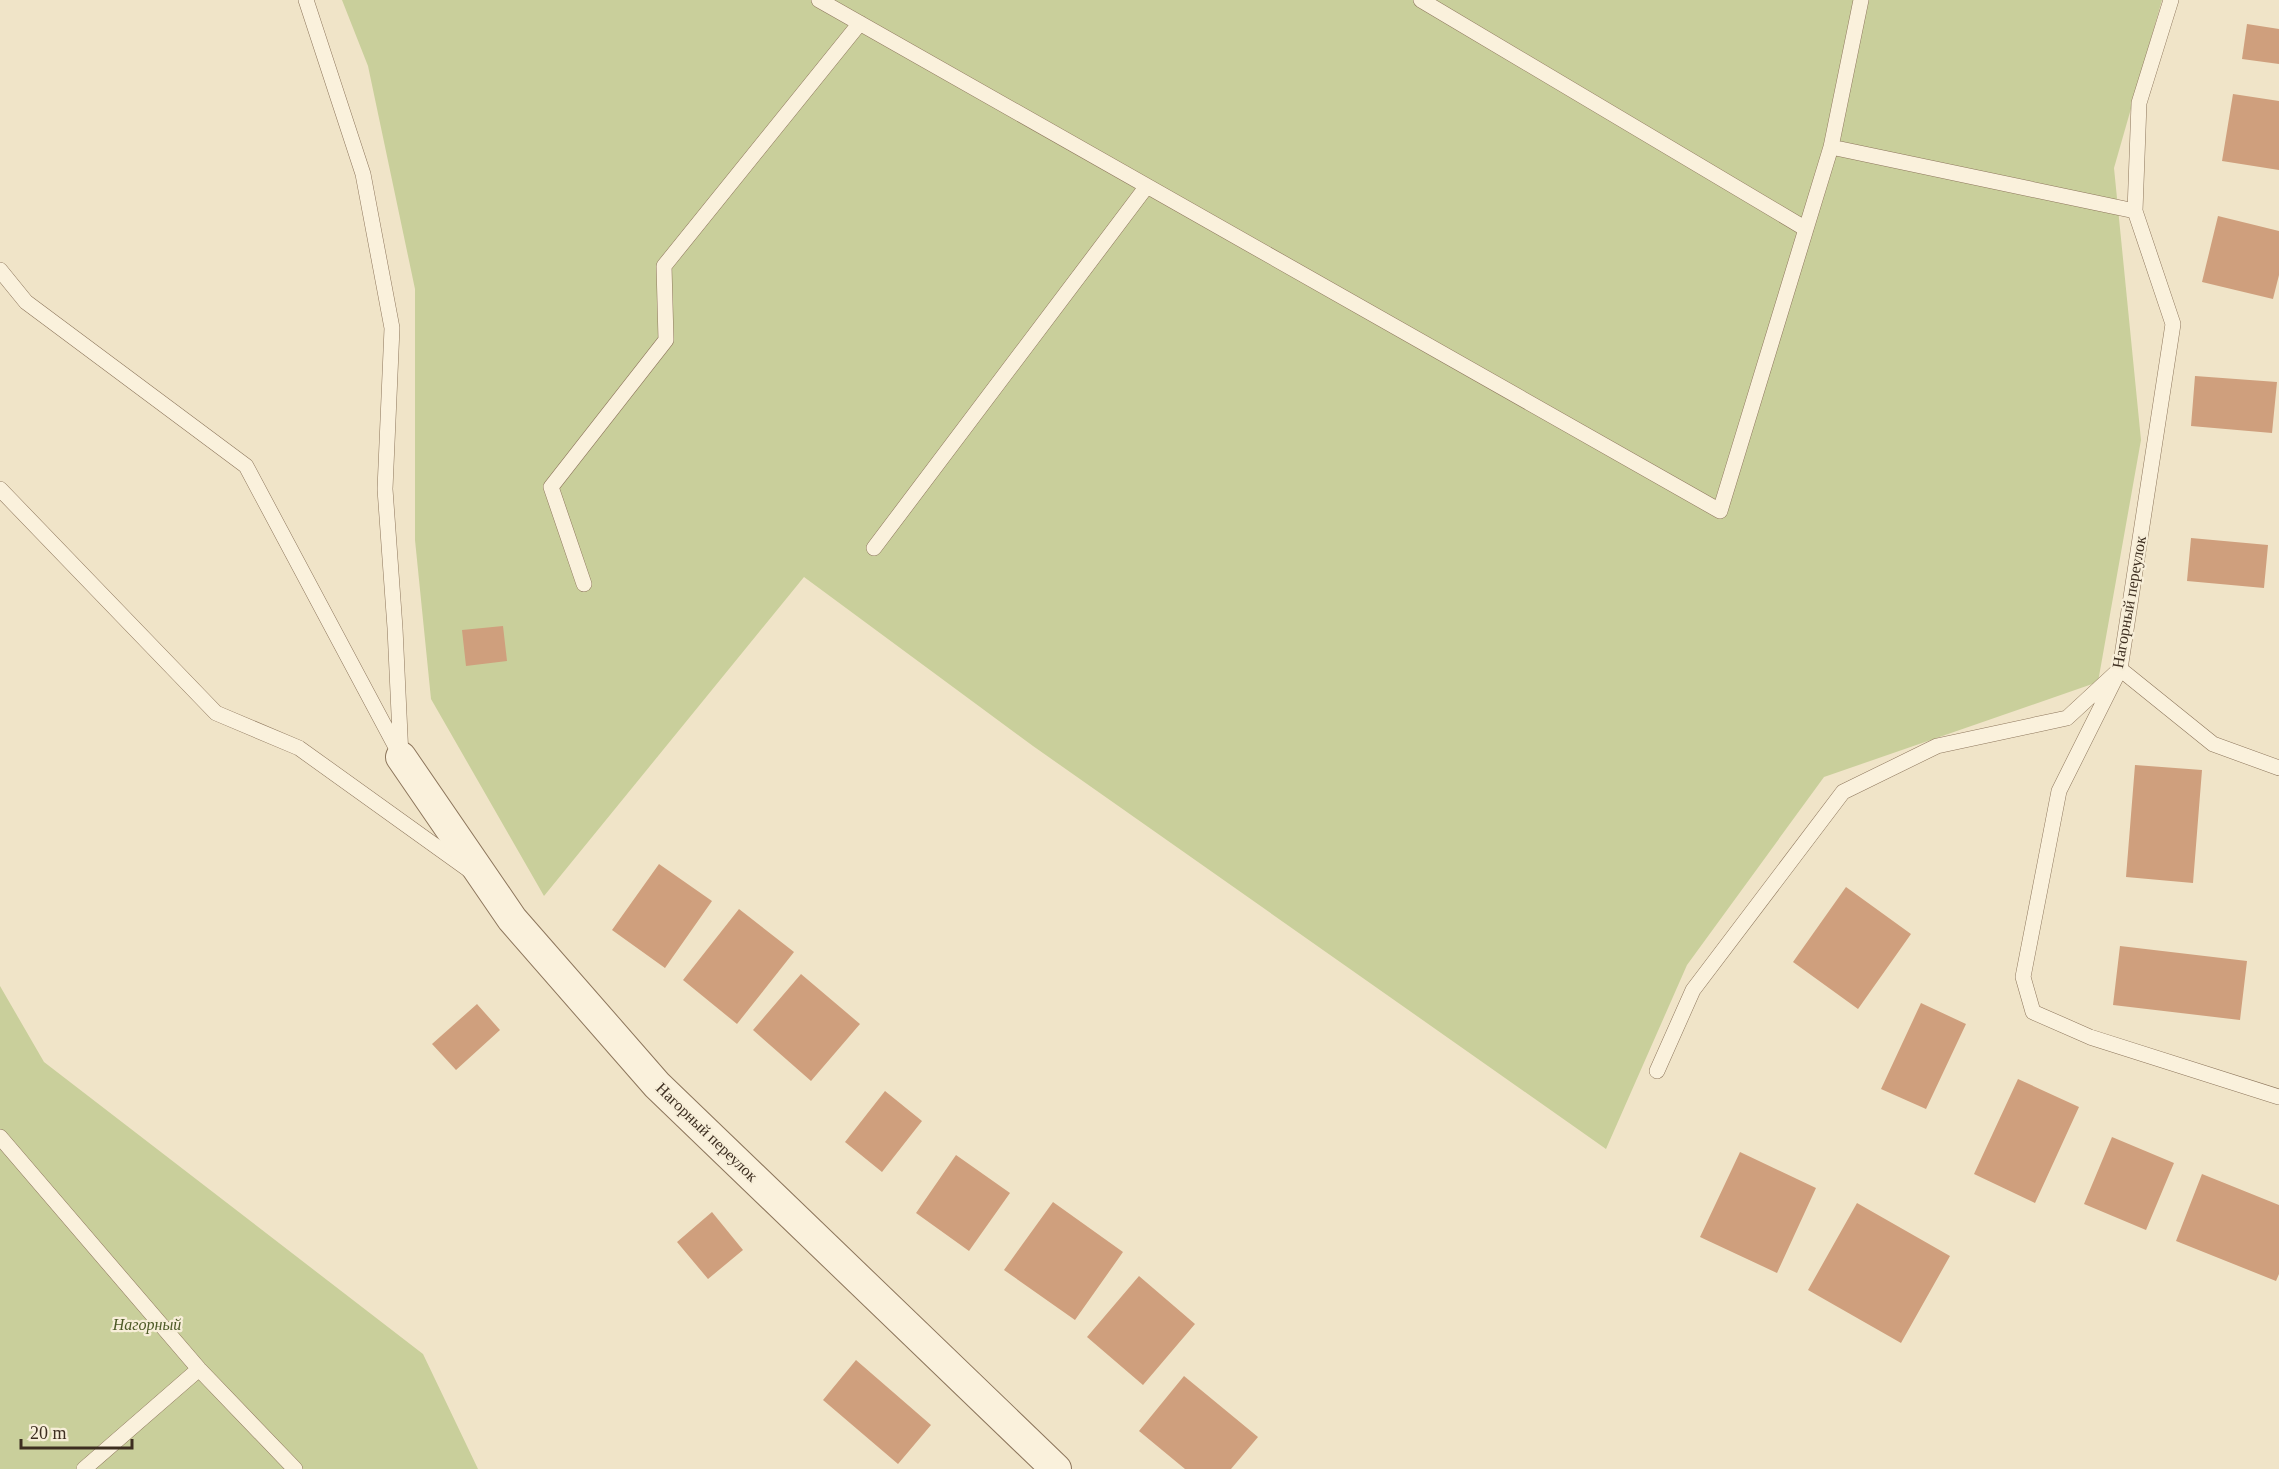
<svg xmlns="http://www.w3.org/2000/svg" width="2279" height="1469" font-family="'Times New Roman',serif">
<style>
.green{fill:#c9cf9b}
.building{fill:#cf9f7d}
.lines{fill:none;stroke-linecap:round;stroke-linejoin:round}
.lane-casing{stroke:#8d765c;stroke-width:16}
.street-casing{stroke:#8d765c;stroke-width:32}
.lane{stroke:#faf1dc;stroke-width:15}
.street{stroke:#faf1dc;stroke-width:30}
.labels{text-anchor:middle;dominant-baseline:central;stroke-width:4.5;stroke-linejoin:round;paint-order:stroke}
.street-label{font-size:16px;fill:#3d2e20;stroke:#f7eed8}
.park-label{font-size:16px;font-style:italic;fill:#4d5a26;stroke:#f7eed8}
</style>
<rect width="100%" height="100%" fill="#f0e4c8"/>
<path class="green" d="M342,0H2162L2114,168L2141,440L2098,682L1824,777L1687,965L1606,1149L1033,746L804,577L544,896L431,699L415,540V289L368,66Z
M0,986L44,1062L423,1354L478,1469H0Z"/>
<path class="building" d="M2247,24L2279,29V64L2242,59Z
M2233,94L2279,101V170L2222,161Z
M2218,216L2279,231V275L2273,299L2202,282Z
M2195,376L2277,382L2272,433L2191,426Z
M2191,538L2268,545L2264,588L2187,581Z
M503,626L507,661L466,666L462,630Z
M2135,765L2202,770L2193,883L2126,877Z
M659,864L712,901L665,968L612,930Z
M1846,887L1911,934L1858,1009L1793,962Z
M739,909L794,952L737,1024L683,980Z
M2120,946L2247,961L2240,1020L2113,1005Z
M801,974L860,1024L811,1081L753,1030Z
M1921,1003L1966,1024L1926,1109L1881,1089Z
M477,1004L500,1030L456,1070L432,1044Z
M2018,1079L2079,1107L2035,1203L1974,1174Z
M885,1091L922,1121L882,1172L845,1142Z
M2112,1137L2174,1163L2146,1230L2084,1204Z
M1740,1152L1816,1188L1777,1273L1700,1237Z
M956,1155L1010,1193L969,1251L916,1213Z
M2202,1174L2279,1205V1274L2276,1281L2176,1241Z
M1053,1202L1123,1252L1075,1320L1004,1270Z
M1857,1203L1950,1256L1901,1343L1808,1290Z
M712,1212L743,1250L708,1279L677,1242Z
M1139,1276L1195,1324L1143,1385L1087,1337Z
M856,1360L931,1425L898,1464L823,1400Z
M1184,1376L1258,1437L1231,1469H1185L1139,1431Z"/>
<g class="lines">
<g class="lane-casing">
<path id="lane" d="M306,0L363,174L392,328L385,489L395,628L401,757
M819,0L1720,511L1831,147L2135,211
M1421,0L1806,229
M2171,0L2139,103L2135,211L2173,324L2120,669L2059,791L2023,977L2033,1012L2090,1037L2279,1097
M1831,147L1861,0
M0,270L26,302L246,466L398,751
M0,489L216,713L299,748L469,870
M874,548L1147,186
M584,584L551,487L666,340L664,266L860,23
M1657,1071L1693,990L1843,792L1937,746L2067,718L2120,669L2213,744L2279,768
M0,1137L199,1369L295,1469
M84,1469L199,1369"/>
</g>
<g class="street-casing">
<path id="street" d="M401,757L512,919L657,1085L1056,1469"/>
</g>
<use href="#lane" class="lane"/>
<use href="#street" class="street"/>
</g>
<g class="labels">
<g class="street-label">
<text transform="translate(2129 602) rotate(-80)">Нагорный переулок</text>
<text transform="translate(707 1132) rotate(44)">Нагорный переулок</text>
</g>
<g class="park-label">
<text x="147" y="1324">Нагорный</text>
</g>
</g>
<path d="M21 1439v9h111v-9" fill="none" stroke="#3d2e20" stroke-width="3"/>
<text x="30" y="1439" font-size="18" fill="#3d2e20" stroke="#f7eed8" stroke-width="4.5" paint-order="stroke">20 m</text>
</svg>
